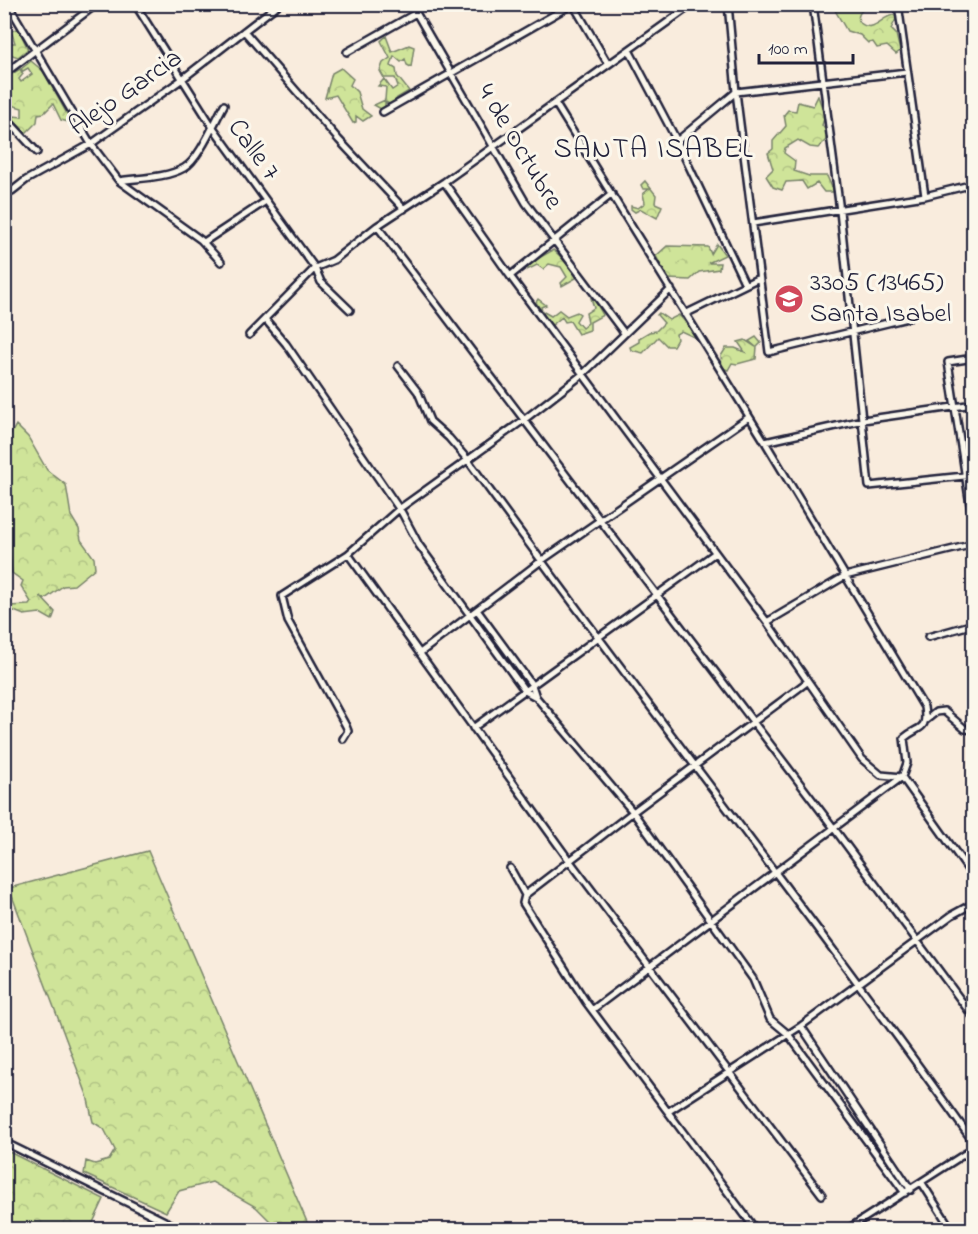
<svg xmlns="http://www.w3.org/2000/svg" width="978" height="1234" font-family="'Indie Flower',sans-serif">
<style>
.forest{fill:url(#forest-crowns);stroke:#78836a;stroke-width:1.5}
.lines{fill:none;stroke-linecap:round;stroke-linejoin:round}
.minor-casing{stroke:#22223b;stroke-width:10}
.minor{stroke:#fbf7ec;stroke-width:5}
.labels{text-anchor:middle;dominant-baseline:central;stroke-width:6;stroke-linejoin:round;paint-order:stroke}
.street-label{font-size:27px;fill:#22223b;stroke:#fbf7ec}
.poi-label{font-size:27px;fill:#22223b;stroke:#fbf7ec;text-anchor:start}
.neighbourhood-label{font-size:28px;letter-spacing:1.5px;fill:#22223b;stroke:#fbf7ec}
</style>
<defs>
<pattern id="forest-crowns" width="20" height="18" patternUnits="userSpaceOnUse" patternTransform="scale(1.5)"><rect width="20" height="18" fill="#cfe499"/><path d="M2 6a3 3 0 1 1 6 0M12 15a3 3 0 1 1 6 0" fill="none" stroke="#b1c385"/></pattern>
</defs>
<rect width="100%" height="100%" fill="#f9ecdd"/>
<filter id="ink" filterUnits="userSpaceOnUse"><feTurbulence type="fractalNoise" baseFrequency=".0167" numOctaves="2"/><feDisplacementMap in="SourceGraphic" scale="12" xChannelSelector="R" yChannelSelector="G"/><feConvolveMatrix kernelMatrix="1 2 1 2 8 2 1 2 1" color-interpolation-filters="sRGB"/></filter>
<g filter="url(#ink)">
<path class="forest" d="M832,5H874C865,8 856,11 859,22C874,35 881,15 895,15L896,19L891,29L896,34L900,51L896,54L887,46L877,48L873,42L868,43L860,35L847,31Z
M18,28L28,49L18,57L4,52L5,43H15L12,34L5,39V34Z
M386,36L392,52L409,45L414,47L411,67L407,65L405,59L401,62L394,56L391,66L396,69L397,76L409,91L397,98L392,105L385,102V108L381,109L374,105L385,100L386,87L378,86L384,79L392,90L398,86L395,78H384L380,71L383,63L390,58L381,41Z
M31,61L43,71L72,123L61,120L53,104L44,113L38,114L37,122L26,133L13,120L14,116L22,117V108L12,105L5,108V78L20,69L23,74L19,79L21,82L32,74L28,68L23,71L21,69Z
M341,68L353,79L350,85L357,92L362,109L371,116L363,121L356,116V122L353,123L336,95L325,98L332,73Z
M818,96L825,116L822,125L827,132L826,140L818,148L810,147L798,140L785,148L784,153L795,161L794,171L809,176H827L834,192H824L817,183L807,189L802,181L786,182L782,190L773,187L766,176L773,169L768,153L773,149V141L786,126L784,115L788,110L796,111L798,102L813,106Z
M645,181L656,195L655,203L662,206L657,218L641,209L635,212L631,209V206L638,208L645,203L643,194L649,189H643L641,185Z
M717,244L725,255L708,263H720L719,269L699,272L690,280L668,279L656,256L667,246L708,247L711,254Z
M553,250C564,257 567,267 576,274V278L562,286L561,283L567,277L561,267L549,264L543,269L537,265L527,270L530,263Z
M591,298L595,301L603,315L590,322V330L578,334L570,321L565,322L562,317L552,325L548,323L536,302L538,299L546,305L541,307L542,311L551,316L559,310L567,316L577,312L580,314L576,321L582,328L588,323L586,313L594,308Z
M659,313L669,320L679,315L688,325L699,329V335L696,338L681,331L676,334L677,339L673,346H667L658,337L643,353L631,350L630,347L639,342V338L649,332L656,331L664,323L657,315Z
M756,337L761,343L757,347L756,359L737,364L732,363L728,370L722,368L721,356L726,348H735L745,352L738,342L745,340L756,347L749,341Z
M16,425L28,437L47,470L66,485L71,516L79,529L81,540L94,558L95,568L74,585L63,586L45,599L40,596L55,612L52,620L40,613L24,615L9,609V606L29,605L31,602L21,586L23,581L12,573L8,536L5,530V444Z
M148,851L310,1229H278L256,1207L212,1182L179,1191L166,1212L84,1174L86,1161L95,1164L109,1160L115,1150L104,1129L93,1122L87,1095L9,888Z
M5,1150L104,1199L90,1229H5Z"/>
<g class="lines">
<g class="minor-casing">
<path id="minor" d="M8,4L91,144L119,181L201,240L221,262
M135,4L212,126L315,268L321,282L350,310
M411,4L526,203L624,333
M573,4L608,64
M728,4L736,92L769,352L908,318
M813,4L840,211L869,486L974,475
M898,4L925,196
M244,31L339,140L404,209
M629,50L677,141L745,284
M347,52L416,13
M4,74L97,4
M555,103L765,442L924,707C928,732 919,725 904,738L907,763L902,777L592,1010
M383,112L573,4
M4,116L37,152
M677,141L736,92L907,72
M119,181C139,178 166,178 184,168C199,160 215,121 224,105
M444,182L510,276L767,622L862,759L881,775L902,777L974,878
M12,191L26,180L91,144L181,80L279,4
M753,223L925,196L974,184
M377,226L833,827L974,1018
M204,242L266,201
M510,276L612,194
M685,314L759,278
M265,319L286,344L402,513L419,545L525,691L536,697L633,812L525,895
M249,335L315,268L334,260L377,226L444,182L693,4
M974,358L948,362L974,531
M398,366L418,392L430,421L449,438L467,459C633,689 809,911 974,1143
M765,442L863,420L974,404
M348,554L569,860L822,1195
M477,610L532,685L536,697
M767,622L845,576L974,544
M928,637L974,624
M420,653L541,561L749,417
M807,682L633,812L753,979L770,1019L788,1034L905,1193
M926,720L936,712L944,711L965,729L974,730
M473,728L715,553
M343,739L348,731L346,726L288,621L282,596L348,554L399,509L525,419L583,374L671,289
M510,868L525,895L523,903L586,1002L756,1230
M801,1026L911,1190
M669,1111L801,1026L952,915L974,903
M4,1142L183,1230
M922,1183L952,1230
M846,1230L974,1148"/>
</g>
<use href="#minor" class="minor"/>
</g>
</g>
<defs>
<g id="school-disc" transform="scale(1.5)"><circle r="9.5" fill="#d1495b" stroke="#fbf7ec"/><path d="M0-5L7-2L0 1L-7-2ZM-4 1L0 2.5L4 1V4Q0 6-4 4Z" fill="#fff"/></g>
</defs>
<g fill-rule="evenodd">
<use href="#school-disc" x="789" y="299"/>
</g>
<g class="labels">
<g class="street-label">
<text transform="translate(126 93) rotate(-35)">Alejo Garcia</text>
<text transform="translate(519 147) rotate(59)">4 de Octubre</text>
<text transform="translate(253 150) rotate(54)">Calle 7</text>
</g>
<g class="poi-label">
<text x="810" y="283">3305 (13465)<tspan x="810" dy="31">Santa Isabel</tspan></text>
</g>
<g class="neighbourhood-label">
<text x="654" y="150">SANTA ISABEL</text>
</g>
</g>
<rect width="978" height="1234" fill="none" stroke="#fbf7ec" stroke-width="24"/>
<rect x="12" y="12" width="954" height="1210" fill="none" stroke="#22223b" stroke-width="2" filter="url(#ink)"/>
<path d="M759 54v9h94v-9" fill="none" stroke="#22223b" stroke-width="3"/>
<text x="768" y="54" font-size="18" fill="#22223b" stroke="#fbf7ec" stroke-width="4.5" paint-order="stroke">100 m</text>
</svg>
